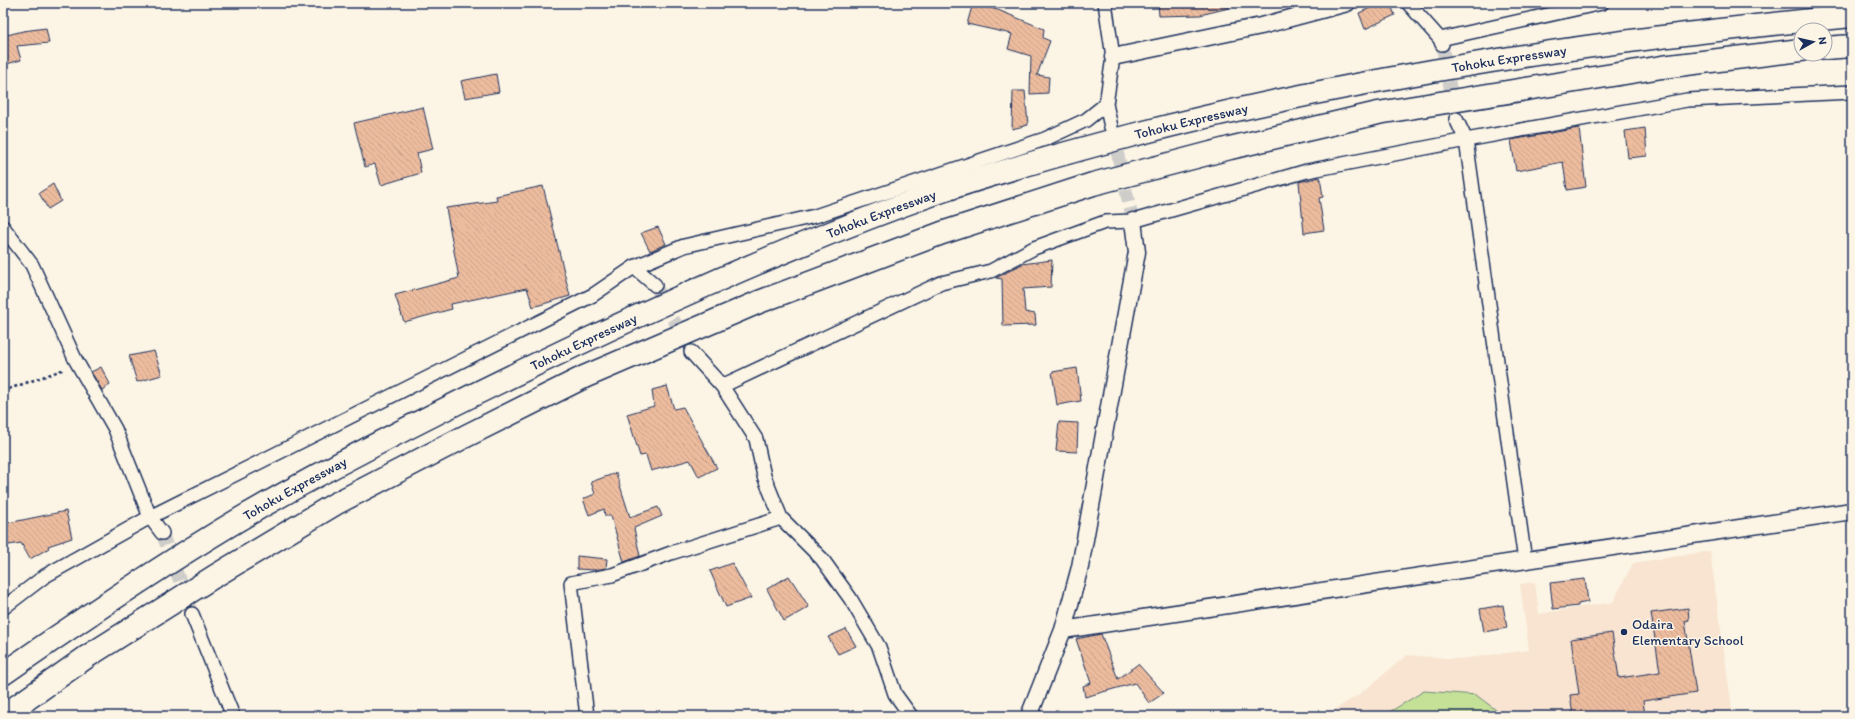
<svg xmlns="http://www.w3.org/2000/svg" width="1855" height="719" font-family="Itim,sans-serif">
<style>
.built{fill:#f8e4d0}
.green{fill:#c5e198;stroke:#70887b}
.building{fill:url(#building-back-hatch);stroke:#1b2f5e}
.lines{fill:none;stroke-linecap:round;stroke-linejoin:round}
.minor-tunnel{stroke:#cfcdca;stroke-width:13;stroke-dasharray:13 6;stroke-linecap:butt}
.minor-casing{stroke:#1b2f5e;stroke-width:16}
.tertiary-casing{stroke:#1b2f5e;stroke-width:19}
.motorway-casing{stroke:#1b2f5e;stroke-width:25}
.path{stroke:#1b2f5e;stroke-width:2.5;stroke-dasharray:3 3;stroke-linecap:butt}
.minor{stroke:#fcf5e5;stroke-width:13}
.tertiary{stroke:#fcf5e5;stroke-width:16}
.motorway{stroke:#fcf5e5;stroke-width:22}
.poi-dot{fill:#1b2f5e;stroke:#fcf5e5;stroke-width:1.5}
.labels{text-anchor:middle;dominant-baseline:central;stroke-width:3;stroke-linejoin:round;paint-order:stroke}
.street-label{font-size:14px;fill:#1b2f5e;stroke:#fcf5e5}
.poi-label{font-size:14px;fill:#1b2f5e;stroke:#fcf5e5;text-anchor:start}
</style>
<defs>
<pattern id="building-back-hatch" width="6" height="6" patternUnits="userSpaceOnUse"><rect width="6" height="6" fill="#edbc9e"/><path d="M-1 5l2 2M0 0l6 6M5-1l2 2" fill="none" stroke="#cba28a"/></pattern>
</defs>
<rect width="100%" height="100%" fill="#fcf5e5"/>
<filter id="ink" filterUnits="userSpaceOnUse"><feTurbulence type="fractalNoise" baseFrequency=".025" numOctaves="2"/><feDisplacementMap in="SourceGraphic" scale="8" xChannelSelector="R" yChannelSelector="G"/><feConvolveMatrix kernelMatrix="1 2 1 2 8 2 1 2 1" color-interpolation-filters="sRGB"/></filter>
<g filter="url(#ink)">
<path class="built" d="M1710,551L1733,716H1324L1360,694L1407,655L1459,659L1529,650L1520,584L1535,582L1539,614L1613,602L1633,563Z"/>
<path class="green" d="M1424,691L1476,695L1504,716H1383Z"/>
<path class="building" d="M973,3L998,10L1044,29L1043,38L1050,41L1037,75L1049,77L1048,93L1030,94L1031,56L1008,49L1012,34L967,24Z
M1158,3H1228L1229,8L1200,15L1159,16Z
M1381,3H1390L1395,15L1365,29L1359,13Z
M46,28L49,43L17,46L21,60L3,65V36L23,31Z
M496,74L499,92L465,98L461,81Z
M1013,91H1025L1028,125L1012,129Z
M423,107L433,149L417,153L421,173L381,185L375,164L365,167L354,123Z
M1579,128L1586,187L1567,190L1563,162L1516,171L1511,140Z
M1645,128L1647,156L1628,158L1625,131Z
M1320,177L1323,197L1319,198L1324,230L1304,233L1299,182Z
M53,184L61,201L48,209L39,193Z
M543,186L570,296L533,307L527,288L451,304L452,309L404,322L395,295L459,278L446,208L497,201L496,196Z
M658,227L666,244L650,251L641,233Z
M1052,260L1051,287L1023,289L1025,312L1035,314L1036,325L1003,326L1002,279L996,278L1022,264Z
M154,351L162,375L137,382L129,356Z
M101,367L110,384L102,390L91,372Z
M1077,368L1081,401L1057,405L1052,372Z
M667,386L674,409L683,407L717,468L699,477L690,460L651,471L646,455L640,456L627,414L654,406L652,390Z
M1059,422L1078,423L1077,452L1056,451Z
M616,473L630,517L658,507L662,516L634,528L640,556L624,562L611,516H605L604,509L589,515L583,499L595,494L591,482Z
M66,511L72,538L48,546L49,548L30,559L21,543L3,546V524Z
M577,556L607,559L606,568L594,570L577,569Z
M732,563L751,598L726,607L710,571Z
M789,576L809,607L784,621L767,589Z
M1585,579L1588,602L1578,604V606L1553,609L1550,583Z
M1503,605L1507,628L1484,632L1480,609Z
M1688,608L1689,620L1685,621L1696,693L1643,701L1645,715L1573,716L1570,695L1579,694L1571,639L1612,633L1619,678L1660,672L1651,613Z
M846,629L856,646L838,654L828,637Z
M1101,634L1118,679L1138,664L1164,693L1149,703L1135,683L1085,697L1083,686L1091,683L1076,639Z"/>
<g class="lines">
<path class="minor-tunnel" d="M1442,44L1456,119
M1113,134L1133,221
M655,285L691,352
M162,533L192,614"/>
<g class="minor-casing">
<path id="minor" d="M1105,3L1113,57L1106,104L1111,127
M1408,3L1440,39
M1442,44L1440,39L1602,3
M1456,119L1466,140L1525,561
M3,227L32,265L75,359L115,429L150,517L162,533
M634,267L655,285
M691,352L722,386L756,439L764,476L781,518L822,559L850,598L879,647L895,694L911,716
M722,386L941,283L991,271L1034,248L1105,222L1133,221L1307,171L1466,140L1687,100L1852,92
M3,608L45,576L150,517L593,295L634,267L684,246L815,216L1045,139L1086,120L1106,104
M192,614L233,716
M587,716L571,583L612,575L671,553L781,518"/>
</g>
<g class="tertiary-casing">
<path id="tertiary" d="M1113,57L1261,26L1347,3
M1063,630L1852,511
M1029,716L1063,630L1080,567L1137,252L1133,221"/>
</g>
<g class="motorway-casing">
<g id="motorway">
<path d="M1825,48L1852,46"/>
<path id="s1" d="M3,674C82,619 162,565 245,516C352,454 463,399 574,346C694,289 816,235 942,191C1004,170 1069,152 1133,135C1369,74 1610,39 1852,16"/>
<path d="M3,716L88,656L215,576L335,504L468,435L584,377L759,302L942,233L1093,184L1230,148L1378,113L1662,67L1801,50"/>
</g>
</g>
<path class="path" d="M3,391L65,369"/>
<use href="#minor" class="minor"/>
<use href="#tertiary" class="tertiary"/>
<use href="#motorway" class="motorway"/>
</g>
</g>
<circle class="poi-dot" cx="1624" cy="632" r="4"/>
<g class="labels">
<g class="street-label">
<text stroke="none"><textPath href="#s1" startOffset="1642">Tohoku Expressway</textPath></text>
<text stroke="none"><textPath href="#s1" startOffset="1318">Tohoku Expressway</textPath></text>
<text stroke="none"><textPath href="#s1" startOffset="994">Tohoku Expressway</textPath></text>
<text stroke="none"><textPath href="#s1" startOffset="670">Tohoku Expressway</textPath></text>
<text stroke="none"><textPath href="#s1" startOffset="346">Tohoku Expressway</textPath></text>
</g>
<g class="poi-label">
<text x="1632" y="624">Odaira<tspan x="1632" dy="16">Elementary School</tspan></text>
</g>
</g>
<rect width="1855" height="719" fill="none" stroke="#fcf5e5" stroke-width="16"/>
<rect x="8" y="8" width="1839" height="703" fill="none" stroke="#1b2f5e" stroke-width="1.5" filter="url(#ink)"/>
<g transform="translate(1813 42) rotate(82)"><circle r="19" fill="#fcf5e5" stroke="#a2a6af"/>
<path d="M0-3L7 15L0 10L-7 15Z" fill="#1b2f5e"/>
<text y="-6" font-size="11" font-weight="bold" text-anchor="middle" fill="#1b2f5e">N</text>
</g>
</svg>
